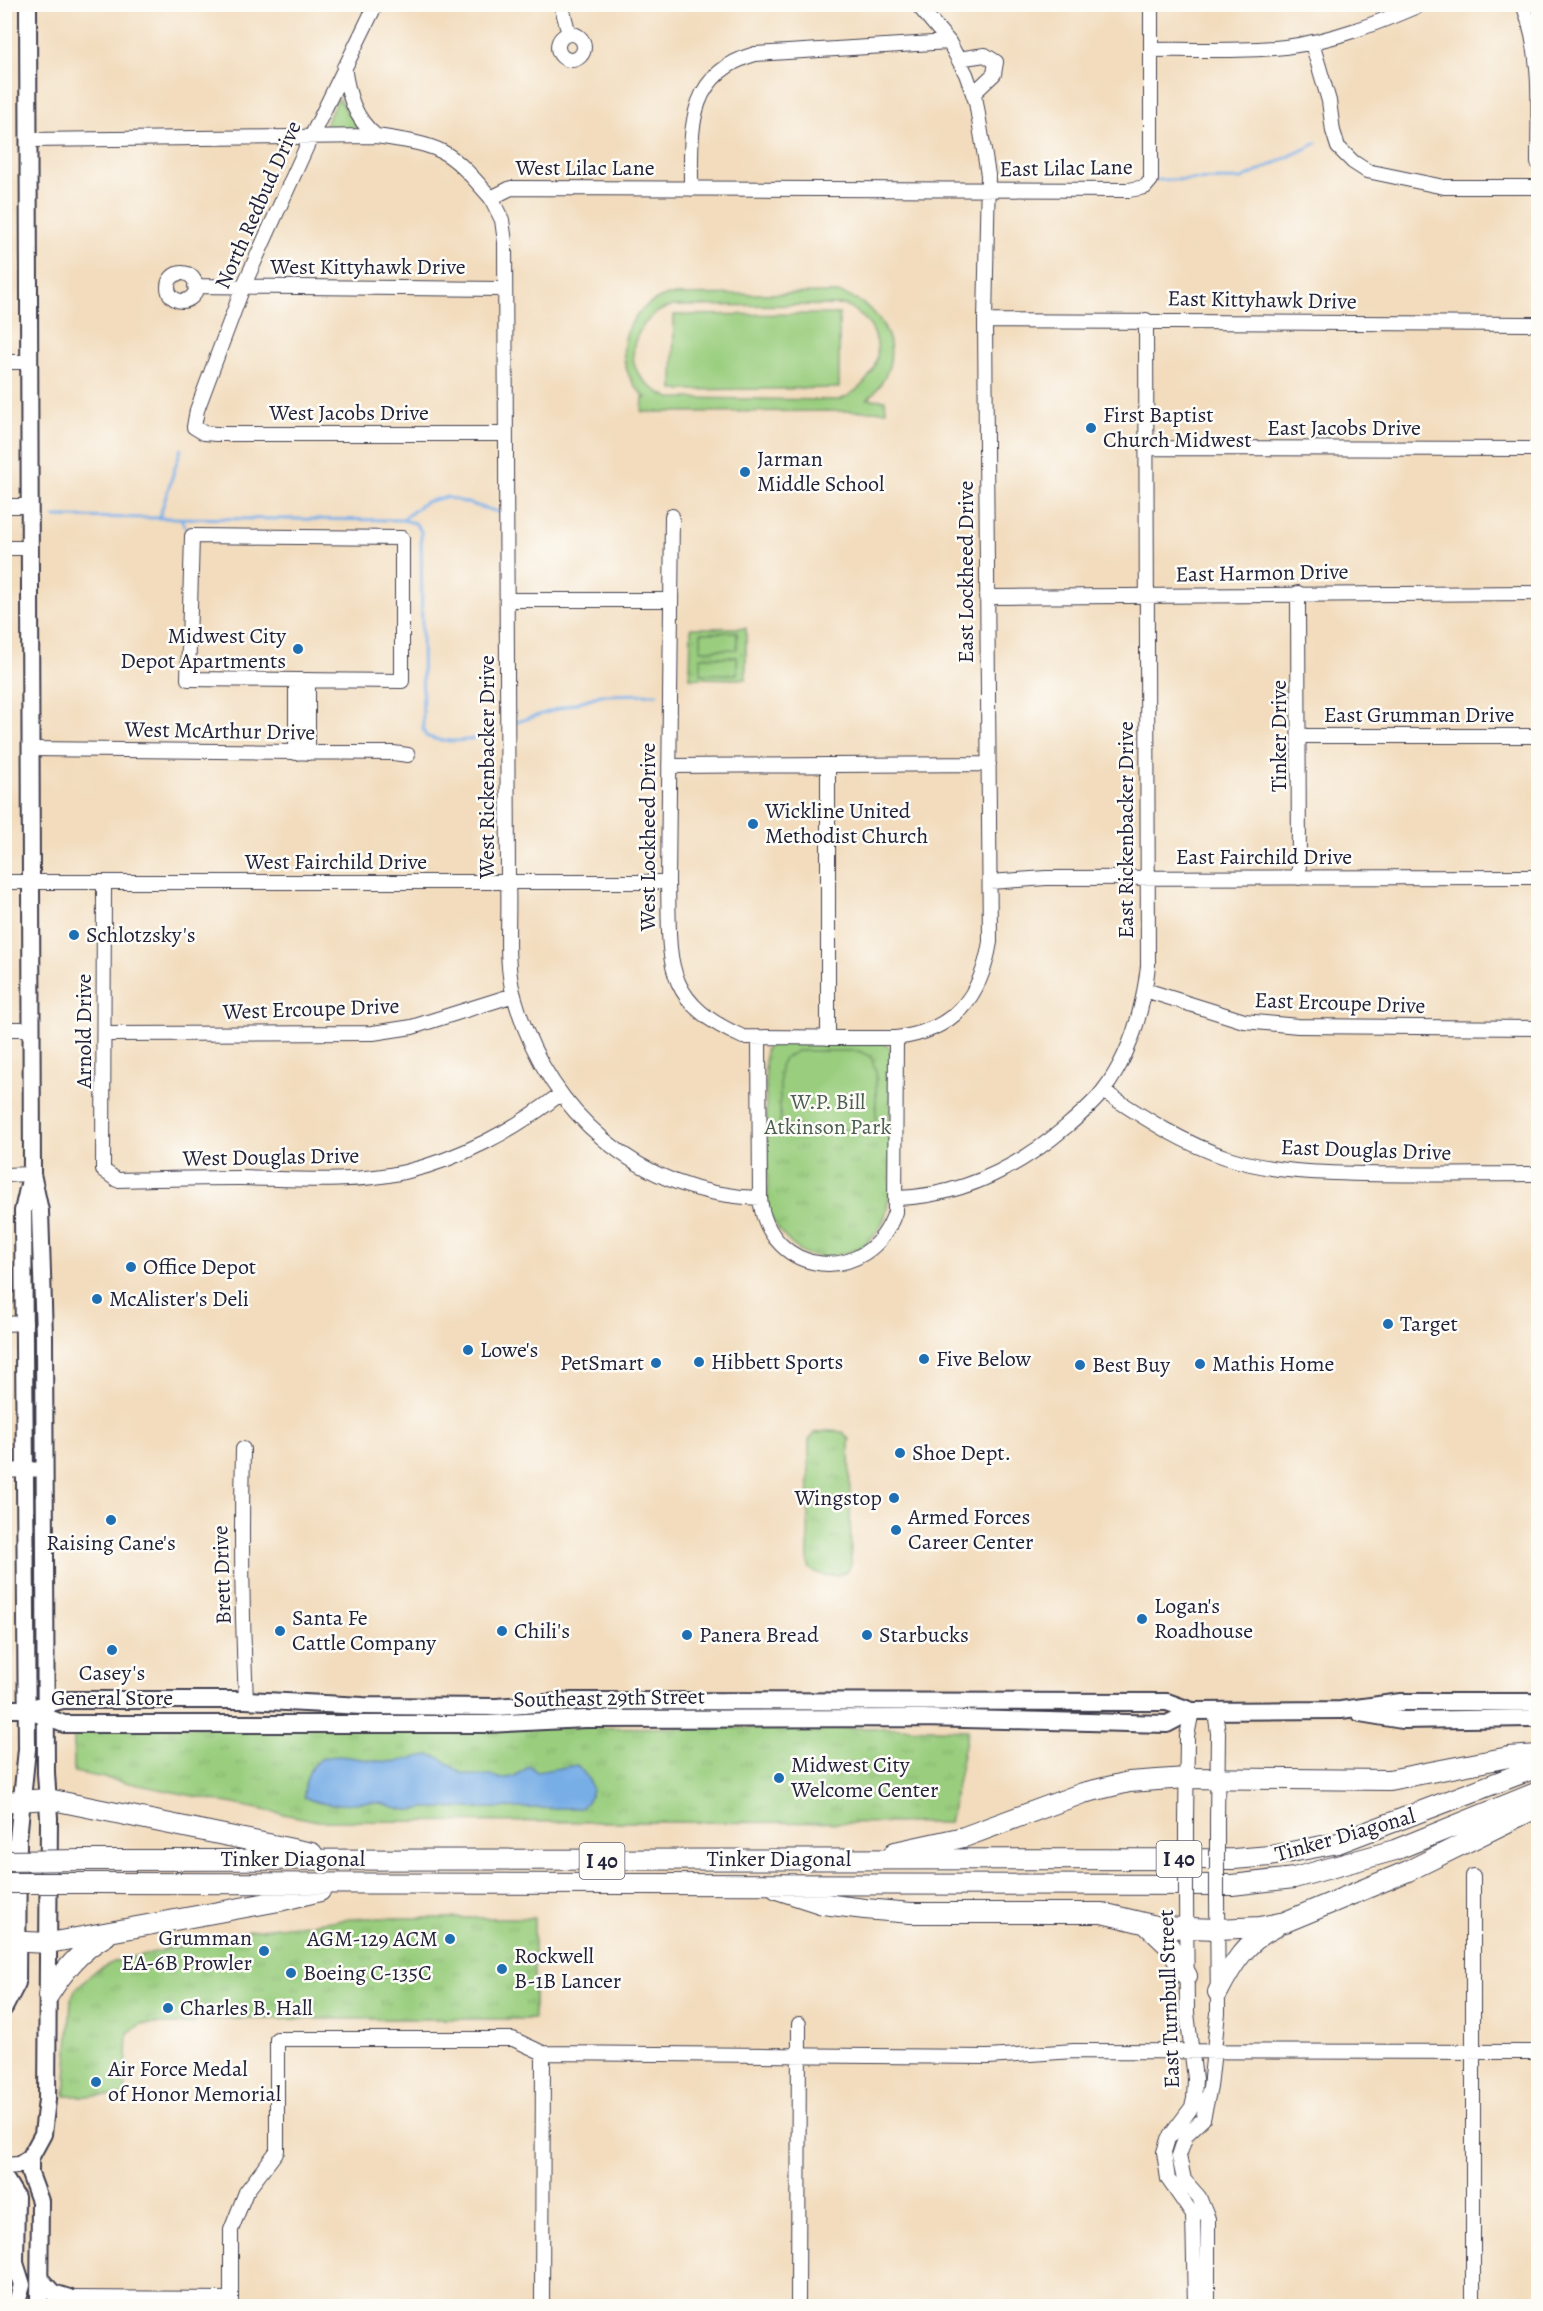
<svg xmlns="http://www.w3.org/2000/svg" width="1543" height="2311" font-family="Alegreya,serif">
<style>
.grass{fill:url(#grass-tufts);stroke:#5e785c;stroke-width:1.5}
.pitch{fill:#9ace7e;stroke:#5e785c;stroke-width:1.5;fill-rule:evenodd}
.water{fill:#78aee6;stroke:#4d6890;stroke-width:1.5}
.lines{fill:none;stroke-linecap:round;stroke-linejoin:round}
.stream{stroke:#78aee6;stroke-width:3}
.minor-casing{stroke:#413e4e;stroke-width:16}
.major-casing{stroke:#413e4e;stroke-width:20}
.highway-casing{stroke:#413e4e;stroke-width:22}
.minor{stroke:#fff;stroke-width:14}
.major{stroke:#fff;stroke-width:16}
.highway{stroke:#fff;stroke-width:20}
.minor-bridge-casing{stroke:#413e4e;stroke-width:16;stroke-linecap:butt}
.highway-bridge-casing{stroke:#413e4e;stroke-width:22;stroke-linecap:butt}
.minor-bridge{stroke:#fff;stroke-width:14}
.highway-bridge{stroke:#fff;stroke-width:20}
.poi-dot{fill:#1f6fb2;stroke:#fdfcf7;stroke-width:2}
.labels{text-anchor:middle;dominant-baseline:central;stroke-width:5;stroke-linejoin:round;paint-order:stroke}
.shield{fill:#fdfcf7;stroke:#646373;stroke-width:1.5}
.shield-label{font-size:21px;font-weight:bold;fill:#22223b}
.street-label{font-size:22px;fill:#22223b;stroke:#fdfcf7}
.poi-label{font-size:22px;fill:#22223b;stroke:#fdfcf7;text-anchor:start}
.park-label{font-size:22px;fill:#4c5e52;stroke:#fdfcf7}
</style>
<defs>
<pattern id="grass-tufts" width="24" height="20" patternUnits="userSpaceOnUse" patternTransform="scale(1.5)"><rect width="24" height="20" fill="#9ace7e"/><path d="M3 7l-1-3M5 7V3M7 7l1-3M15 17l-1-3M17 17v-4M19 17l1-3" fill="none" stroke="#84b16e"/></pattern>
</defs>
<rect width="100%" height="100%" fill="#fdfcf7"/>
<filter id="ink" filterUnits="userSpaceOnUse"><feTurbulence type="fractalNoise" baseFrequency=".0167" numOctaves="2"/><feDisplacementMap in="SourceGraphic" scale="12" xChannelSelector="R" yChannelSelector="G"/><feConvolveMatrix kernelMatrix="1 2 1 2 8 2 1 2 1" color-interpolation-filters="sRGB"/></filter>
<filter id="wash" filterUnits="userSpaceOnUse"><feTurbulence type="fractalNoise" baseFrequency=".008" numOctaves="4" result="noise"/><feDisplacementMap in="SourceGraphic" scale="24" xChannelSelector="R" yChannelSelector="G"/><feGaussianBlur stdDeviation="1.35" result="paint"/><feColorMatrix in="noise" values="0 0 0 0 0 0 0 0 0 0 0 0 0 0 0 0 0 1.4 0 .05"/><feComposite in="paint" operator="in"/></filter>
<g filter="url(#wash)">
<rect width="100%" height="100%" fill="#f2dcbd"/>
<path class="grass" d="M338,98L356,124L355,129L328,130L324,127Z
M691,628H746V679L690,678Z
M772,1043H884L891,1049C891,1079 891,1109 890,1140C890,1193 898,1247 830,1257C801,1262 780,1235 768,1212L765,1050Z
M827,1431L843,1432L849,1439L851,1564L847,1572C835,1577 820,1577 810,1569L808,1563L809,1440L814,1433Z
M74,1727L898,1728L968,1730L949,1823L318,1821L74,1772Z
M360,1918H534V2019H194V2024H141L128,2033L125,2096H65L71,2000L75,1990L93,1972L116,1961L251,1930Z"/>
<path class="pitch" d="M839,293C890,307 910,361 868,399L885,400L886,411L642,412L643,398H646C608,364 620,311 668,295ZM845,305C893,328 885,381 839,400L670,398C659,393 647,386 640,376C621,349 645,311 673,306Z
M839,314V388L673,390L674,315Z
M737,632V649L701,650V633Z
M701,657H737V674H701Z
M797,1051H859L871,1057L876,1071V1121C850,1136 808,1129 780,1124V1066L784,1058Z"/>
<path class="water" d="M430,1755L441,1758L461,1773L477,1776L490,1775L501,1779L513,1777L530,1766L537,1772L577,1765C591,1780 600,1792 581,1808H425C399,1813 402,1807 379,1803C349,1799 336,1812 304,1797C307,1730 357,1767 398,1761C409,1760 418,1756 430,1755Z"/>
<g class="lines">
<path class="stream" d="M1158,180L1242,179L1317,143
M54,517L402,520L415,523L421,531L423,729L426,736C447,745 475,741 496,731
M159,518L181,449
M181,519L189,533
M402,520L425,502L446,497L502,513
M517,722L601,695L657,694"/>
</g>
</g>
<g filter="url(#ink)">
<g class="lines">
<g class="minor-casing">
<path id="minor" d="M376,4L311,137L243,287L197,410L194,427L204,433L216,434H506
M561,4L569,34
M1523,4C1543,55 1538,110 1538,163
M558 47a13 13 0 1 1 26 0a13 13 0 1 1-26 0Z
M1312,43L1329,101L1333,131L1338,147L1353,162L1367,171L1444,187H1538
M1151,50C1195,49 1241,52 1285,47C1332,41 1378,23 1422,4
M958,59L985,55L996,62L994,74L973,94
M344,67C348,94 354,118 376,136
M29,140L376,136C443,146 447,147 491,198L511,188L1129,190L1145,187L1151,180V4
M691,189C691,130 686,74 755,54L949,42
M491,198L502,220L505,242L508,882C510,919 504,961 514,996C547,1112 637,1194 760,1198
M168 287a14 14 0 1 1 28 0a14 14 0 1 1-28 0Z
M195,286L504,289
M985,321L1538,324
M4,362H29
M1149,448L1538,449
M4,506H29
M672,516L668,882C670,960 661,1001 743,1037L896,1038C954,1031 981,997 990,942L985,321L988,175L976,102L966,74L949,42L917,4
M192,536L402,538V681L188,679Z
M4,548H29
M1298,593L1299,878
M986,597L1538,593
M508,600H671
M296,680V753
M308,680V753
M1300,736H1538
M31,749L393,753L408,755
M828,765V1038
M669,766L989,764
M4,882H668
M990,882L1046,878L1538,877
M104,884L103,1170L117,1180C158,1179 199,1178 240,1178C295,1179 351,1184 405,1172C460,1159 514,1130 559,1095
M1145,990L1244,1021L1298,1026L1538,1028
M4,1029H31
M105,1034L373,1033L412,1027L514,995
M759,1038L760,1198C768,1278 870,1288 895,1212L896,1038
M1103,1091C1143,1117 1182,1143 1228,1158C1272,1172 1318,1173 1364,1174C1422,1175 1480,1174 1538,1174
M4,1175L32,1174
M898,1198C963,1196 1019,1167 1067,1126C1080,1115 1093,1104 1103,1091C1130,1056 1143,1009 1148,966L1146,320
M4,1324L25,1323
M243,1449C241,1533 242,1617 246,1700
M4,1471L45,1469
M1215,1711L1218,1733L1217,1822
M1186,1824L1187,1736L1192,1711
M1473,1876V2306
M1186,1897L1187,2013L1195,2079L1194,2099L1192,2107L1168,2139L1164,2152L1168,2179L1193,2215L1195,2306
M69,2298L231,2299
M231,2306V2230L246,2192L277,2151V2039H513L543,2053
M542,2306L543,2053L988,2057L1074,2051L1538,2052
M798,2306L799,2024
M1208,2306V2219L1199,2197L1184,2180L1179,2156L1186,2135L1203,2119L1210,2087L1218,2013L1217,1898"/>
</g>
<g class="major-casing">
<path id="major" d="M28,4L32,1174L40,1211L44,1336L46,1773L49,1818L47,2100L43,2134L30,2158V2174L40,2201L39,2306
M4,1709H26L63,1700H246L363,1706L497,1707L572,1701L1167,1702L1192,1711L1341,1710L1401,1702H1530L1538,1704
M1360,1713L1402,1720L1530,1718L1538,1716
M38,1714L64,1724H488L585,1719L923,1718L1167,1724L1192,1711
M4,2008L17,1983L18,1839L27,1749L23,1211L30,1180
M4,2166L19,2165L30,2158
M4,2177L16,2197L15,2263L22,2285L16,2306
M40,2279L53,2293L69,2298"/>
</g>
<g class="highway-casing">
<path id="highway" d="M4,1802L48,1799L312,1853
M895,1852L964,1837L1083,1793L1129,1782L1186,1778L1389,1780L1509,1757L1538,1755
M84,1860L1234,1859L1270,1856L1338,1843L1538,1767
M84,1883L1232,1885L1294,1878L1395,1850L1538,1792
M777,1889L823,1904L865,1909L911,1913H1102L1160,1927L1218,1929L1260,1927L1285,1922L1408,1871L1538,1807
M1147,1925L1169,1946L1187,1976
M4,1941L49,1943L279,1901L320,1891
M1218,1992C1232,1965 1246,1941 1274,1928
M48,1996C63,1972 80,1950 106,1936"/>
</g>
<use href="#minor" class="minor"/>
<use href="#major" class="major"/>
<use href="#highway" class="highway"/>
<g class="minor-bridge-casing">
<path id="minor-bridge" d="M1217,1822V1898
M1186,1824V1897"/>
</g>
<g class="highway-bridge-casing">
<path id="highway-bridge" d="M4,1861L84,1860
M4,1883H84"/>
</g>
<use href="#minor-bridge" class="minor-bridge"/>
<use href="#highway-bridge" class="highway-bridge"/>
</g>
</g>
<g class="poi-dot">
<circle cx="1091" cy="428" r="6"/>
<circle cx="745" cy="472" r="6"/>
<circle cx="298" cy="649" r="6"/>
<circle cx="753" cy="824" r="6"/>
<circle cx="74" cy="935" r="6"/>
<circle cx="131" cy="1267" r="6"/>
<circle cx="97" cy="1299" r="6"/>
<circle cx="1388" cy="1324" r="6"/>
<circle cx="468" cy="1350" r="6"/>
<circle cx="924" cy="1359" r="6"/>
<circle cx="699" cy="1362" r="6"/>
<circle cx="656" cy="1363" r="6"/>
<circle cx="1200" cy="1364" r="6"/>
<circle cx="1080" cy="1365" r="6"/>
<circle cx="900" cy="1453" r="6"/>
<circle cx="894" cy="1498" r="6"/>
<circle cx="111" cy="1520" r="6"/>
<circle cx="896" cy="1530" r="6"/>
<circle cx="1142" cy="1619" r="6"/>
<circle cx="280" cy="1631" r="6"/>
<circle cx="502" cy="1631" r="6"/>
<circle cx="687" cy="1635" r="6"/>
<circle cx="867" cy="1635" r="6"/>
<circle cx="112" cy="1650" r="6"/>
<circle cx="779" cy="1778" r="6"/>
<circle cx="450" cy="1939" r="6"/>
<circle cx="264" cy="1951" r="6"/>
<circle cx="502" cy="1969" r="6"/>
<circle cx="291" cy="1973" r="6"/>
<circle cx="168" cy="2008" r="6"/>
<circle cx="96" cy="2082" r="6"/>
</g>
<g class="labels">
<g class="shield">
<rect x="1156.5" y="1841" width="45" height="36" rx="4.5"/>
<rect x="579.5" y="1843" width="45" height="36" rx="4.5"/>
</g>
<g class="shield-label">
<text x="1179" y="1859">I 40</text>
<text x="602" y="1861">I 40</text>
</g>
<g class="street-label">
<text x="585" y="168">West Lilac Lane</text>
<text transform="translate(1066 168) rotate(-1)">East Lilac Lane</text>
<text transform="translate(258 205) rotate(-66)">North Redbud Drive</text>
<text x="368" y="267">West Kittyhawk Drive</text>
<text transform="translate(1262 300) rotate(1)">East Kittyhawk Drive</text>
<text x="349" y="413">West Jacobs Drive</text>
<text x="1344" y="428">East Jacobs Drive</text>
<text transform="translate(966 572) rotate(-90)">East Lockheed Drive</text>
<text transform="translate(1262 573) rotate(-1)">East Harmon Drive</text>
<text x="1419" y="715">East Grumman Drive</text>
<text transform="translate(220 731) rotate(1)">West McArthur Drive</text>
<text transform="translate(1279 736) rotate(-90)">Tinker Drive</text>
<text transform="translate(487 767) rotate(-90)">West Rickenbacker Drive</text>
<text transform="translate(1126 830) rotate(-90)">East Rickenbacker Drive</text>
<text transform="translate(648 837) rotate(-90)">West Lockheed Drive</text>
<text x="1264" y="857">East Fairchild Drive</text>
<text x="336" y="862">West Fairchild Drive</text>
<text transform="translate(1340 1003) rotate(2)">East Ercoupe Drive</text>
<text transform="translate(311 1009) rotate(-2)">West Ercoupe Drive</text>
<text transform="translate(84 1031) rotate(-90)">Arnold Drive</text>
<text transform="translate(1366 1150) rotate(2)">East Douglas Drive</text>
<text transform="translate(271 1157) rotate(-1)">West Douglas Drive</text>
<text transform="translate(222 1575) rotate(-92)">Brett Drive</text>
<text transform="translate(609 1698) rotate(-1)">Southeast 29th Street</text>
<text transform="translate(1345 1835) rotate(-16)">Tinker Diagonal</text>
<text x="293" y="1859">Tinker Diagonal</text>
<text x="779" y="1859">Tinker Diagonal</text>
<text transform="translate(1169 1999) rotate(-92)">East Turnbull Street</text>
</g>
<g class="poi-label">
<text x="1103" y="415">First Baptist<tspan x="1103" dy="25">Church Midwest</tspan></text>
<text x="757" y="459">Jarman<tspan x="757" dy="25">Middle School</tspan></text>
<text x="286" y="636" text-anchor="end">Midwest City<tspan x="286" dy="25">Depot Apartments</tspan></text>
<text x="765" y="811">Wickline United<tspan x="765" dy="25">Methodist Church</tspan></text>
<text x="86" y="935">Schlotzsky's</text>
<text x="143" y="1267">Office Depot</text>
<text x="109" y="1299">McAlister's Deli</text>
<text x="1400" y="1324">Target</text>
<text x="480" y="1350">Lowe's</text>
<text x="936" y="1359">Five Below</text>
<text x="711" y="1362">Hibbett Sports</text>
<text x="644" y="1363" text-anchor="end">PetSmart</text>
<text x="1212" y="1364">Mathis Home</text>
<text x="1092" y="1365">Best Buy</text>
<text x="912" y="1453">Shoe Dept.</text>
<text x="882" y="1498" text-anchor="end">Wingstop</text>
<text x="908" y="1517">Armed Forces<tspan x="908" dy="25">Career Center</tspan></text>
<text x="111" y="1543" text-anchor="middle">Raising Cane's</text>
<text x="1154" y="1606">Logan's<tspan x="1154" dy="25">Roadhouse</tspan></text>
<text x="292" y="1618">Santa Fe<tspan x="292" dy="25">Cattle Company</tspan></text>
<text x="514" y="1631">Chili's</text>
<text x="699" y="1635">Panera Bread</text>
<text x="879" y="1635">Starbucks</text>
<text x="112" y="1673" text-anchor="middle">Casey's<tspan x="112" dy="25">General Store</tspan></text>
<text x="791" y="1765">Midwest City<tspan x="791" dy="25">Welcome Center</tspan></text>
<text x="252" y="1938" text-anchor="end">Grumman<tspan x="252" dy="25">EA-6B Prowler</tspan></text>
<text x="438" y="1939" text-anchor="end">AGM-129 ACM</text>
<text x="514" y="1956">Rockwell<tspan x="514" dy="25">B-1B Lancer</tspan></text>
<text x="303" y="1973">Boeing C-135C</text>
<text x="180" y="2008">Charles B. Hall</text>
<text x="108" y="2069">Air Force Medal<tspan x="108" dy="25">of Honor Memorial</tspan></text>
</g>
<g class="park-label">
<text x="828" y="1102">W.P. Bill<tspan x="828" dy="25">Atkinson Park</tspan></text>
</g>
</g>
<rect width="1543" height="2311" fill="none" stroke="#fdfcf7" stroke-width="24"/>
</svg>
